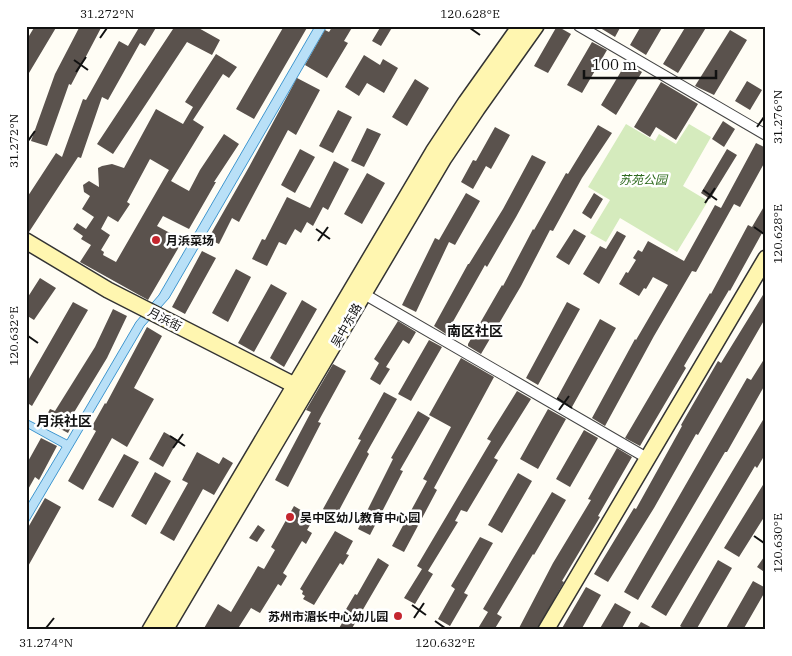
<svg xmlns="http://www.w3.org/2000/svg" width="792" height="656" font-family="'IBM Plex Serif','Noto Sans SC',serif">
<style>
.green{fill:#d5ebbd}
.water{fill:#b9e0f7;stroke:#3f96cf}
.building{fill:#5a524d;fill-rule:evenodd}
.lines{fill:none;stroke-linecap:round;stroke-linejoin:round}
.street-casing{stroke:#444;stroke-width:12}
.secondary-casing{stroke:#333;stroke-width:18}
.street{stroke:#fff;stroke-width:10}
.secondary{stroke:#fff6b0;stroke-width:15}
.ticks{fill:none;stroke:#111;stroke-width:2}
.poi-dot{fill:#c4262e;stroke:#fff;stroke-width:2}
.labels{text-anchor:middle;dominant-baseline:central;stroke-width:5;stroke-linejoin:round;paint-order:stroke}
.park-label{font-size:12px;font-style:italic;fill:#2f6b1f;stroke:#fff}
.poi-label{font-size:12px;font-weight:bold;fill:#111;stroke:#fff;text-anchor:start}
.street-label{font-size:12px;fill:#111;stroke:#fff}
.neighbourhood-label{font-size:14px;font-weight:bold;fill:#111;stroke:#fff}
.neatline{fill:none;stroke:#111;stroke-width:2}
.ticks-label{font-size:12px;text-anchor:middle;fill:#111}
</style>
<rect width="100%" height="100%" fill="#fffdf5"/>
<path class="green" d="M626,124L655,141L659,134L676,144L689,124L711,137L683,186L708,201L677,252L620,218L606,242L590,233L610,200L588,187Z"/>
<path class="water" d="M315,26H327L169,298L144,326L26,526V507L62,447L26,427V419L67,440L136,322L159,295Z"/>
<path class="building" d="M35,26H57L26,78V41Z
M80,26H102L71,85L69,84L47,146L31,141L55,74Z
M140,26H157L145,46L140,43L108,100L102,97L81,158L78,157L29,232H26V199L56,153L62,157L83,99L86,100L119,41L128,46Z
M175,26H195L220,40L212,55L187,42L113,154L97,144Z
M284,26H308L254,119L236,109Z
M333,26H353L344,41L348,43L327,78L305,65L325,30L329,32Z
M381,26H393L381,46L372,41Z
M557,26L571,34L548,73L534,66Z
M597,26H621L615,37Z
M641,26H663L646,55L630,45Z
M686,26H707L678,73L663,64Z
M730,30L747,40L714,95L695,86Z
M592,42L607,50L582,93L567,85Z
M216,54L237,67L229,78L223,74L193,120L204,127L171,181L189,191L200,170L224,134L239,144L214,182H216L189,229L163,216L157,226L183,240L148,300L80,262L91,245L81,239L83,236L73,229L77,223L86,229L94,217L82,209L90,196L84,192L83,185L89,181L99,187L98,168L102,166L112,164L124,168L156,109L183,124L193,107L185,102ZM150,159L169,170L116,262L103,255L104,252L101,250L110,235L101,229L108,216L118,222L130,204L127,202Z
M364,55L380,65L383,59L398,68L384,93L367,83L359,96L345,87Z
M626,63L642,72L616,115L601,105Z
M297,78L320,90L296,135L288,130L239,222L232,218L219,244L208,239L249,167Z
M415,79L429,88L407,126L392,117Z
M747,81L762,90L750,110L735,101Z
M661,82L698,104L676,140L656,127L650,137L634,127Z
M338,110L352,117L333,153L319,146Z
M723,121L735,129L724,147L712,139Z
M598,125L612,133L582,178L553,231L550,230L521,286L481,354L468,346V344L502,285L503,286L533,229L534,230L566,173L568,174Z
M495,127L510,135L491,169L486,166L473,189L461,182L473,160L476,161Z
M367,128L381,134L364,167L351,161Z
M756,143L766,148V160L740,207L734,204L696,272L692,271L654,336L605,426L592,418L635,339L636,340L668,285L653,277L646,289L644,288L639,296L619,284L626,272L628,273L636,260L633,258L638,250L642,252L648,241L684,261L715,205L721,208Z
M300,149L315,157L295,193L281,185Z
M727,149L737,155L710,199L701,193Z
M532,155L546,162L516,217L487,267L485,265L446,334L434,326L468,264H469L503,209Z
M334,161L349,169L328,210L323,207L313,226L307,222L301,233L295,229L286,245L279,242L267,266L252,259L262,239L265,240L287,197L310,208Z
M367,173L385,183L362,224L344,214Z
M466,193L480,201L455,245L449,242L416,312L402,305L435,238L439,240Z
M594,193L603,199L591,219L582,213Z
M766,203V226L730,291L729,290L684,366L686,368L640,446L625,438L710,293L711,294L748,225L752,227Z
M574,229L586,236L569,265L556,257Z
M617,231L626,236L599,284L583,274L600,246L606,249Z
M202,251L216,258L185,314L172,307Z
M236,269L251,277L228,322L212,313Z
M40,278L56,288L34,320L26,315V300Z
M271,284L287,293L254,352L238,343Z
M766,290V317L698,435L696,434L654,508L608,582L594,574L634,508L636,509L682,426L681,425L718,361L721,363Z
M302,300L317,309L284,367L270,358Z
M73,302L88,310L32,406L26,402V384Z
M567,302L580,309L538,385L526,378Z
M113,309L127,316L107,358L70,419L74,421L68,433L44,420L50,409L55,411L95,347Z
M600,319L616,328L572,407L557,398Z
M398,321L416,332L409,344L403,340L386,367L390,369L380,385L370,379L379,363L374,359Z
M147,327L162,336L134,388L154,399L127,447L112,438L83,490L68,481L96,431L91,428L105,403L106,404Z
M429,340L442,347L411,401L398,394Z
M766,356V383L727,452H725L638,600L624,592L747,378L751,380Z
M461,358L494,377L434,488L437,490L404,552L392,546L427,481L423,479L451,427L429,415Z
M333,364L346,371L318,422L321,423L288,487L275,480L311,412L306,410Z
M517,391L531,399L494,458L498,460L467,512L461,510L455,521L458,522L428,571L433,574L415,604L404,598L422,569L417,566L491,441L487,439Z
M384,392L397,399L367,452L369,454L336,516L323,509L361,440L358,439Z
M548,409L566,419L538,469L520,459Z
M418,411L430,418L400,470L403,471L370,535L358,529L393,459L391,458Z
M766,415V453L757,468L755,466L666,616L651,607Z
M584,430L598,438L570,487L556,479Z
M164,432L178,440L163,467L149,459Z
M41,438L57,446L39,480L35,477L26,493V465Z
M617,448L632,457L598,516L600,517L562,581L564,582L537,630H518L553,563L591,500L588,499Z
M197,452L219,464L223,457L233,463L214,495L203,489L174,541L160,533L188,483L182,480Z
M124,454L139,462L113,508L98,500Z
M155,472L171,481L146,525L131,516Z
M518,473L532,481L502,533L488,525Z
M766,480V514L739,557L724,548Z
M552,492L566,500L534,555L533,554L497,614L502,617L494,630H477L488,612L483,609Z
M45,498L61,507L26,570V531Z
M294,506L314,518L307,530L312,533L306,544L302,541L283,573L287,576L281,586L278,584L260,613L251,608L237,630H203L218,604L231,612L258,566L264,569L275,550L271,547Z
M258,525L265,530L257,542L249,538Z
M335,531L353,541L346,554L349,555L343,565L340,563L314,605L303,599L305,596L302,594L303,591L300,589Z
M480,537L493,543L464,593L468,595L450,626L438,619L455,589L451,586Z
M766,554V573L757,567Z
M378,558L389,565L351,630H338L345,618L342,616L355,594L357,595Z
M718,560L732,568L696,630H686L680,626Z
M753,581L766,588V590L743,630H725Z
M586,587L601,595L581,630H561Z
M615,603L631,612L621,630H599Z
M641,622L656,630H636Z"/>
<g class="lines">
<g class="street-casing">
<path id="street" d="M579,26L766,135
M364,294L647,458"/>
</g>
<g class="secondary-casing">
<path id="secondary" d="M26,241L108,290L304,390
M150,630L433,152L466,102L520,26
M165,630L444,158L477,109L536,26
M546,630L766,258"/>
</g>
<use href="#street" class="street"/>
<use href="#secondary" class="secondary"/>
</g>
<path class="ticks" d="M470,28L480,35M100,38L107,28M74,60L88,70M76,72L86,57M757,127L764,117M28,141L35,131M703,190L717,200M705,203L715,188M754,227L764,234M316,229L330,239M318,241L328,227M28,336L38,343M557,398L572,408M559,410L569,396M170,436L185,446M173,448L183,434M754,536L764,543M412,605L426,615M414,618L424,603M435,621L445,628M46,628L54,618"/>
<g class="poi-dot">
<circle cx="156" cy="240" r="5"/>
<circle cx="290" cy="517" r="5"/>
<circle cx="398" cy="616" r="5"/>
</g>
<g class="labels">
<g class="park-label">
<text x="643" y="179">苏苑公园</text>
</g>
<g class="poi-label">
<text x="166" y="240">月浜菜场</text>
<text x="300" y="517">吴中区幼儿教育中心园</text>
<text x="388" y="616" text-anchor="end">苏州市湄长中心幼儿园</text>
</g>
<g class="street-label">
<text transform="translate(165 319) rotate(27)">月浜街</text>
<text transform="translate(346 325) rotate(-60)">吴中东路</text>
</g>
<g class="neighbourhood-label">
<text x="475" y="331">南区社区</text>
<text x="64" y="421">月浜社区</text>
</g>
</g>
<rect width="792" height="656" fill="none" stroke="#ffffff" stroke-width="55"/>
<path d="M584 70v8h132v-8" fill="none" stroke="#111111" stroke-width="2.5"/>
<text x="592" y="70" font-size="15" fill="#111111" stroke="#ffffff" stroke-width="4" paint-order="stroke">100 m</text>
<rect x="28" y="28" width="736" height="600" class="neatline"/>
<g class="ticks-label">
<text x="107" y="18">31.272°N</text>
<text x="470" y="18">120.628°E</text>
<text transform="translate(778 117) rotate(-90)" y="4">31.276°N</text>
<text transform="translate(14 141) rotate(-90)" y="4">31.272°N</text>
<text transform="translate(778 234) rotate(-90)" y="4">120.628°E</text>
<text transform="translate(14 336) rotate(-90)" y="4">120.632°E</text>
<text transform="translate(778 543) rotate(-90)" y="4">120.630°E</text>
<text x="46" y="647">31.274°N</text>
<text x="445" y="647">120.632°E</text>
</g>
</svg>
